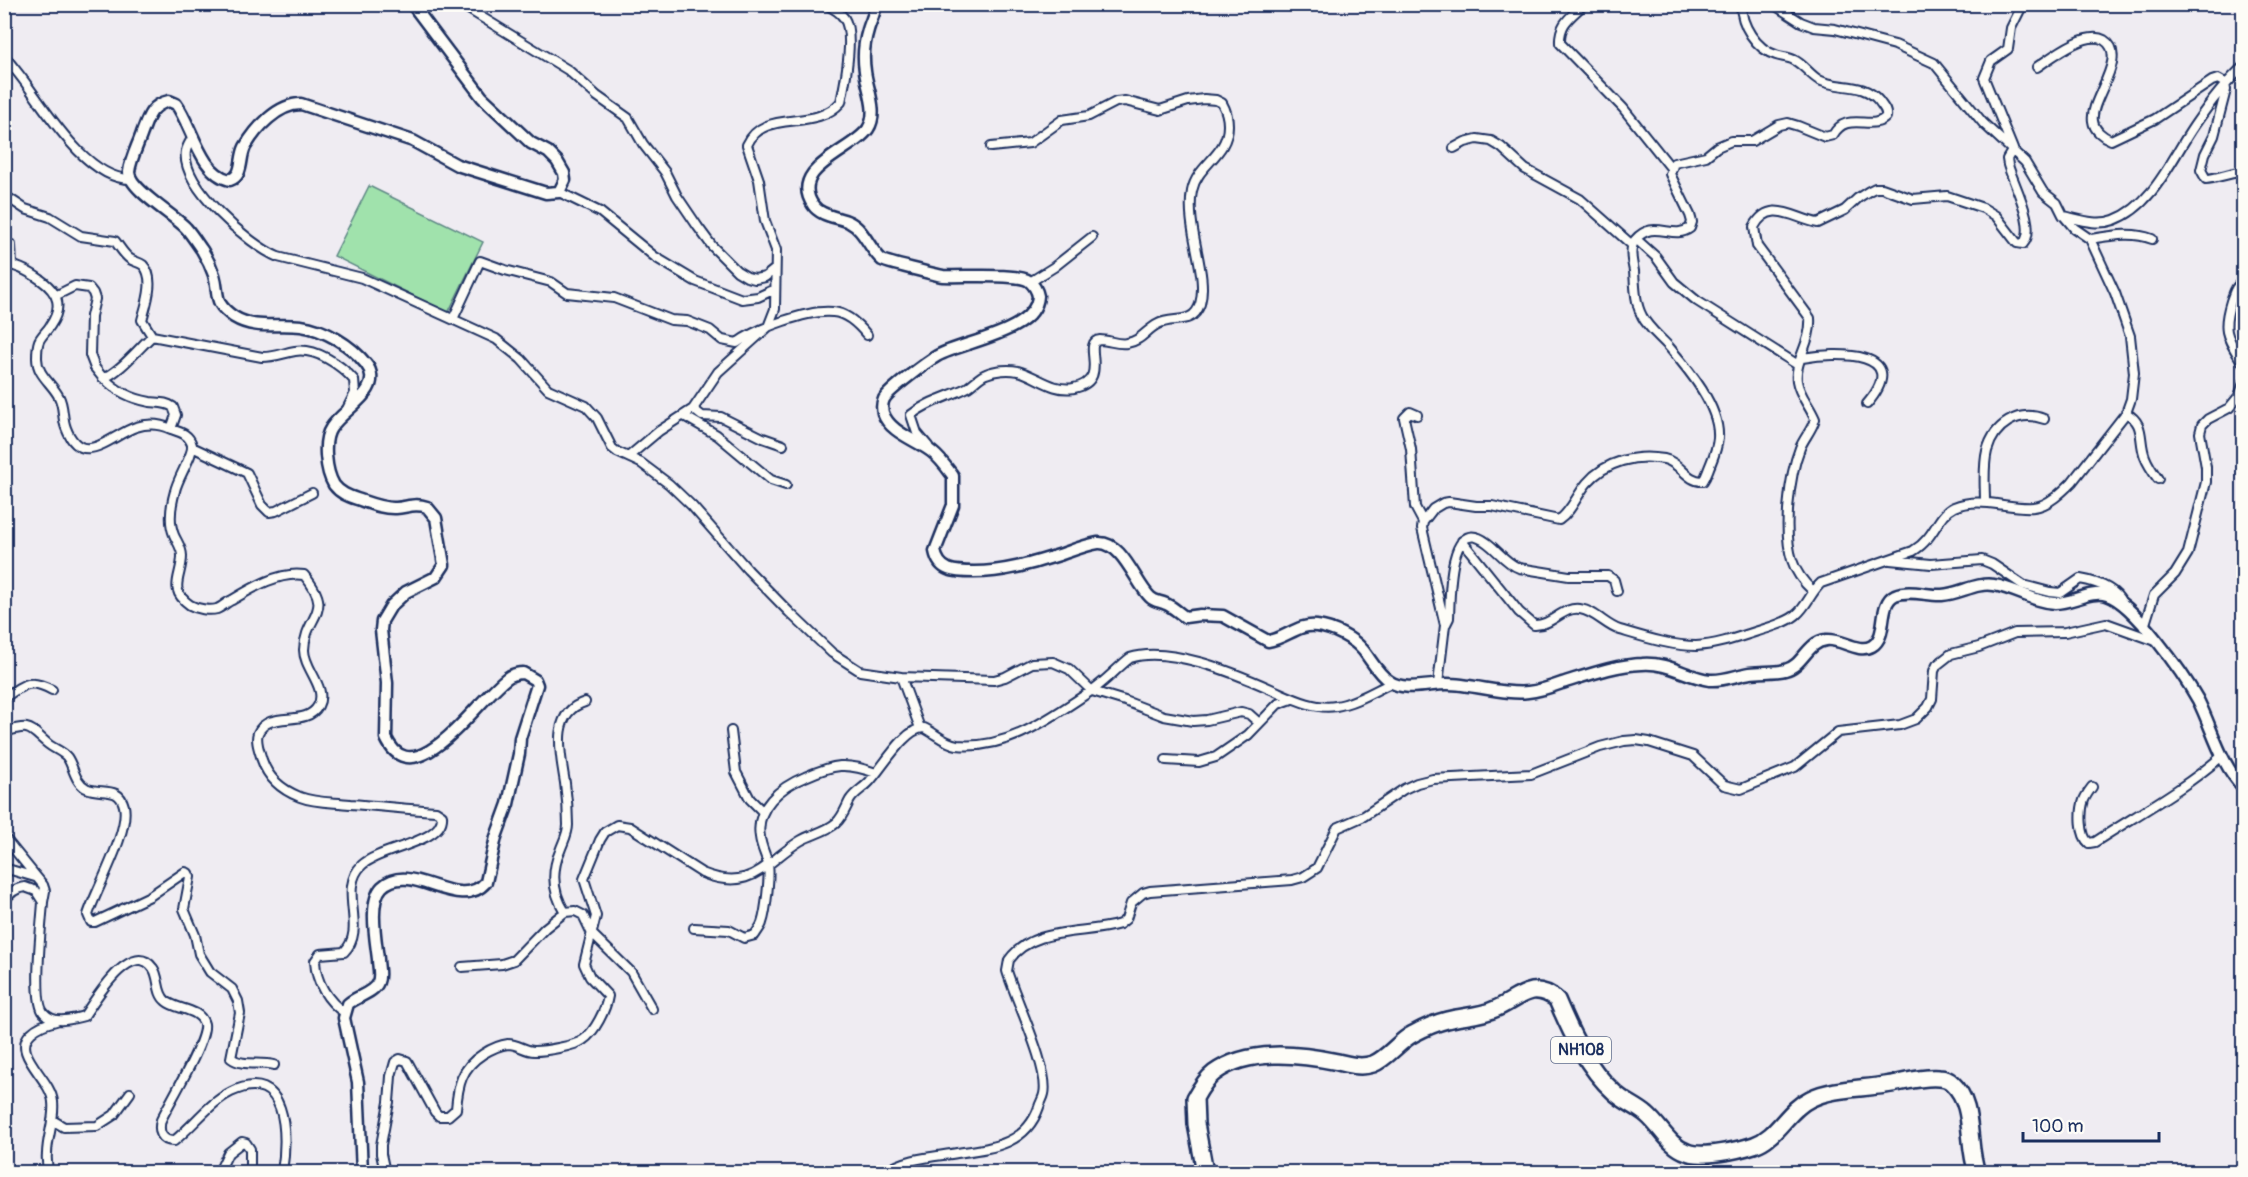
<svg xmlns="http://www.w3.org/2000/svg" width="2248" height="1177" font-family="Pangolin,sans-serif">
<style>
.green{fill:#a0e2ac;stroke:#5e8885;stroke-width:1.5}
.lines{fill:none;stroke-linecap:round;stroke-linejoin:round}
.street-casing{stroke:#1b2f5e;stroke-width:12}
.secondary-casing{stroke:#1b2f5e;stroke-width:15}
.highway-casing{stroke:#1b2f5e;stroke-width:20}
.street{stroke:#fdfcf7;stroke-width:8}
.secondary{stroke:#fdfcf7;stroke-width:10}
.highway{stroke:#fdfcf7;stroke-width:15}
.labels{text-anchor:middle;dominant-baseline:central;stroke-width:4.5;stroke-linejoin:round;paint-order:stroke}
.shield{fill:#fdfcf7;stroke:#5f6c8c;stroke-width:1.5}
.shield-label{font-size:16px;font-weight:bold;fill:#1b2f5e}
</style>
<rect width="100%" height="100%" fill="#efecf2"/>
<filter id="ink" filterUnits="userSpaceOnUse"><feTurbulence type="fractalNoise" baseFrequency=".0167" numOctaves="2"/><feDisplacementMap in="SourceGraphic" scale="12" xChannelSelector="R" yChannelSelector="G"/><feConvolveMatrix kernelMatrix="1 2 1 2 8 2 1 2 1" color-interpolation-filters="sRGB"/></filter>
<g filter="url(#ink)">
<path class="green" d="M369,186L483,242L448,313L334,256Z"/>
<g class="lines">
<g class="street-casing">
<path id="street" d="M1584,4C1571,17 1559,23 1560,43L1623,108L1671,168
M465,7L568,70L597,96L628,118L643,144L665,172L677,196L698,227L712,246L737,271L747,277L755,279L765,277L775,269
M4,55C12,66 20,75 27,85C49,115 89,180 131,179
M2037,67C2052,57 2086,30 2104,40C2130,56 2089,100 2093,121C2094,130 2103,137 2111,140L2155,119L2212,81L2218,79L2225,83L2226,90L2214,136L2205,154L2201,170L2206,179C2214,179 2234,172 2244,171
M192,138C190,142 187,146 186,151C180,185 249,245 278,257L362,278L496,339L521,359L548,389L586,406L597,418L612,448L617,452L641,463L669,484L692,506L748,570L789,612L832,653L860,671L901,677L920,728
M1454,148L1465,142L1477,139L1491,141L1501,147L1525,169L1580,199L1632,245
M559,192L600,212L655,257L695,281L742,299L758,297L775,289
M4,195L25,209L50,217L81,236L115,241C119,246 124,255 130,259C135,262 139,262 143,265C156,278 146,305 142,320L152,336L262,357C276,357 283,353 295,351C316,348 340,364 354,380L355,393L347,409
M2064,216C2081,220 2097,226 2114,220C2153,206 2172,158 2194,126C2209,104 2224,84 2244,66
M1636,239L1656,257L1674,282L1697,301L1798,365
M2090,239C2110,236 2132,231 2152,239
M4,244L11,245L12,265
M4,264C18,265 31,273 41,280C59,293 63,307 50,326C47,331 42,335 39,341C37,346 37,353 37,358C37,375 52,383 59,397C64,406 62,418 66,428C82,470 111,435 136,427C149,423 160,424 171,429C180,432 189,434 192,445C194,454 177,479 175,491C171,505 168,521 174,535C177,542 182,548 182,556C182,577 167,589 190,605C197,609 209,611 217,609C222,607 227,602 232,600C252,588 280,571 304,575C336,613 305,614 304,650C304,669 328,688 318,706C306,728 269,709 258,733C255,741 260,752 262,760C268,778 282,790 300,797C315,803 333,802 350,804C379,806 407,809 436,811L442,815C445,843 381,847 362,865C337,889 368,929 344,952L320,954L315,961C316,982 327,1001 345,1013
M2244,281C2235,286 2234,293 2231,301C2221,333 2228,338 2244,365
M1030,282L1054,267L1092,237
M57,295L75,286L89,288L93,293L95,299L91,316L90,355L95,368L103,378C117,375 140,347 152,336
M453,319L480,261L505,270L551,282L567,293L614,298L671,320L687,321L710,330L722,340L737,343C756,329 809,309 833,312C847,313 858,324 867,335
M1802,358C1837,352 1913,350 1867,404
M104,378C116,391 133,399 150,402C159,403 166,402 173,407L176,415L171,429
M693,409L702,416L721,417L763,438L783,445
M2126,413C2146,424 2138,439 2145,457C2148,465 2153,472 2158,479
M1417,415L1410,412L1404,418L1411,449L1415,507L1423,522
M684,416L717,435L771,480L786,485
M928,446L917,433L911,415C928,401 949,397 968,387C974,383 980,376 986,374C995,370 1009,369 1018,371C1037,376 1053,392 1074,388C1112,380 1080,342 1100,340C1109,340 1118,345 1127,343C1141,341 1146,330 1158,324C1173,316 1193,326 1200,304C1209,274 1185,228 1192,191C1197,164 1228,156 1228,125C1228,116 1226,110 1222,103L1216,100L1204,99L1188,101L1160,110L1125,101L1116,102L1089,116L1062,120L1030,143L991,147
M192,447L247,473L262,505L269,512L276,511L312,493
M628,457L659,431L693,409L718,372L768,327L775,309L776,250L765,221L759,180L747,145C764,107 814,133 841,102C845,83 855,34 844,18C840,12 831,7 825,4
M1985,502C1985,486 1983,467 1987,451C1994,425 2018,409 2044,419
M1462,541L1519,612L1534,625C1552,626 1563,606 1580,609C1595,611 1606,626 1620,630C1644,637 1672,646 1696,646C1717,645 1739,637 1758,631C1771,627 1786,623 1796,615C1807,606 1811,592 1821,583L1913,551C1918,548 1923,544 1927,539C1936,529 1941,513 1954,507C1980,496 2007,509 2034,507C2048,506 2063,491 2072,482L2126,413L2131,399L2134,373L2130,336L2115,293L2090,239L2074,228L2063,215L2057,203L2043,192L2025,162L1983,123L1934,63L1895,45L1835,29L1814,27L1801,22L1773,4
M1890,560L1931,564L1982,560L1992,564L2023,585L2050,592L2060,593L2080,579C2097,582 2115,588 2122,603
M1813,591C1803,582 1796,573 1792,560C1783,532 1789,476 1800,448C1804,438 1812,430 1815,419C1810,406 1799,395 1797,381C1794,361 1812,342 1810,318L1757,246L1754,227C1770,197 1795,219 1818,223L1845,210L1858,198L1869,191L1875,188H1882L1913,199L1947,196L1983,208L1996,216L2017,243L2023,244C2038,228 2013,183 2008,165L2007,159L2013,149L1984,78L1991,61L2008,49L2011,28L2022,6
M1446,624L1449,618C1450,601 1448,525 1479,538C1494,544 1503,562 1519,568L1569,576H1608L1614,580L1617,591
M2144,627L2154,595L2175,574L2188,553L2206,482V467L2200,433L2202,425L2208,419L2229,408L2239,396L2244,383
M901,677L994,680L1005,677L1032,663L1053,662L1069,669L1092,691L1125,701L1164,716L1193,721L1207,720L1241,712L1249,714L1259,723
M1438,684L1445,625L1422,528L1423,522L1433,509L1443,503L1449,502L1476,506H1492L1559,520C1571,512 1577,495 1587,483C1606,461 1636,454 1664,459C1680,462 1687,482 1703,481C1706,477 1707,473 1709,468C1713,458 1717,450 1718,438C1720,407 1689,370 1669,347C1660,337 1648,328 1642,316C1635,303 1635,286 1634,271C1632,261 1629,249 1635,240C1653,218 1673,241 1690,228L1692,222L1690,215L1670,174L1674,163L1706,156L1717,147L1731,141H1752L1779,125L1788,123L1798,126L1825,137L1833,135C1847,110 1872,132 1886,117C1887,110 1883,107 1879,101C1863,81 1839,90 1819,80C1810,75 1803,64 1794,60C1789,57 1781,57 1776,55C1756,49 1741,25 1741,4
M4,698C24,684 30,678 52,690
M731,731L736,772L750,799L762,811
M4,732C32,724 28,727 48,744C54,749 62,751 67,757C74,767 74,781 86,788C100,795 119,785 124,806C130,831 96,889 88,915L91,922H95L150,896L185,872L188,873L190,877L184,909L195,935L199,954L210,972L232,989L238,1001L240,1013L231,1058C243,1067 260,1061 274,1065
M1166,760L1199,762L1216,757L1248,735L1278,704L1292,699
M2092,787C2089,791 2086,795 2084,800C2080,811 2080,836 2089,843L2095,842C2138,814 2183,790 2222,756
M4,837L43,885L45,891L43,902
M4,868L35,877
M4,902C9,893 15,888 25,887L36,891L43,902C42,921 32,1001 44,1013C54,1025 72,1019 84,1016C94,1002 131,938 153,968C160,977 156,993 166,1001C176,1010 200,1008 204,1024C207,1041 170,1101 161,1120C158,1131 161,1141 174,1141C193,1126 209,1103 231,1092C288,1065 288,1136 282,1172
M565,912C553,893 551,872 560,851C563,842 568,834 568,825C568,811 567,797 565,783C561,756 549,713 585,702
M694,928L729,930L744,938L755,935C757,931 761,927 762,923C766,912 770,875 768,864C766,855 761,847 760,837C755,808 780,787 805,777C834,764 846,762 876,773
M462,967L502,964L514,960L545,928L565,912L575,911L583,915L592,934L631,972L652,1009
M52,1120L64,1127L97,1126L114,1115L130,1093
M48,1172C48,1166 46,1160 47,1154C47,1137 55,1120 53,1102C51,1078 10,1053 31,1033C38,1026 47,1023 56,1021
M219,1172L228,1153L242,1142L246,1143L250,1149V1169
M385,1172L381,1154V1145L389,1102L391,1076L395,1062L400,1059L407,1061L435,1112L439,1116H448L456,1109C458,1085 461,1068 483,1054C491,1049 499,1045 508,1044C518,1044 525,1051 534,1051C545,1051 575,1046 583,1040C595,1032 606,1009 608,996L590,977L584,964L596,916L584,879L600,840L605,832L617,825L630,827L702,873C752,893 764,863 800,841C811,834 826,832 836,823C843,817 846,807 850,800C855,792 864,788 870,781C883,767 905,728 924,728C935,733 944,743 957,745C1009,750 1051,717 1091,691C1105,682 1117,668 1130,658C1168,645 1235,673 1271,689C1290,697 1314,710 1336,706C1355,703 1374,691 1391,683
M886,1172C906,1158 933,1157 957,1153C992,1148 1026,1145 1039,1107C1040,1103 1043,1099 1044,1094C1050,1070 1015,998 1007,971L1009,960C1033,926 1084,935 1120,924L1126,919L1131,903L1143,893L1150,891L1292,880L1303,877L1317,868L1337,828L1364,816L1404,789L1417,783L1433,779L1531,774L1600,747L1624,741L1636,740L1649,742L1693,756L1724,785L1741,789L1795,767L1838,732L1900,725L1916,719L1928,707L1932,699L1934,671L1937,665L1951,654L1979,647L2015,633L2065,632L2106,623L2156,641"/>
</g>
<g class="secondary-casing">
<path id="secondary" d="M876,4C875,14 870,22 868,30C864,43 863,58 865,71C867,89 879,112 868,129C853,151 788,168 813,205C820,216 838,217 849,222C865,230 869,249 882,260C885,262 937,275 943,276C961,277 1018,273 1029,281C1034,285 1037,291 1038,296C1036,333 963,341 937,356C927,362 889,390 884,399C882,403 882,409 883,413C890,433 917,440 932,452C941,459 947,468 953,476V505L935,551C939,572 955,572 974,572C1004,572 1030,564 1059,555C1071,551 1085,545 1098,543C1122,541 1135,582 1150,597C1155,602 1160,601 1166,604C1173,607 1179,613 1185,617L1200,615L1223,616L1268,641C1285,639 1299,623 1317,626C1333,628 1353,638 1363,650C1371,660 1378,674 1389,681C1404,692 1429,684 1447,684C1473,684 1505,695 1528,692C1540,691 1551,687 1562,683C1588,675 1615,665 1642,664C1669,662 1686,677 1710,680C1724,681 1737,675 1750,673C1762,671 1774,673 1785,670C1803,666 1807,642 1826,640C1841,638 1858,654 1872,646C1889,636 1877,604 1895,595C1909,589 1928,596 1942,595C1960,594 1976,582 1994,585C2015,588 2033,602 2055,603C2072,603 2091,590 2107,595C2134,603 2184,675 2198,700C2213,730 2220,764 2244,788
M362,1172L358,1082L344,1018L348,1004C357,996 374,993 378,982C381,975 378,967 378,959C376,941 368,901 382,887C411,859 458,914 486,882L496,837L508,804L519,754L520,738L537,685L535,680L523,673C519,673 514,674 510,676C484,690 415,801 386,738L387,683L381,630L382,621L391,606L406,592L436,577L444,565L436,518L427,507C415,503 408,507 396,508C383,509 369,503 357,499C348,496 340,493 334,485C326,472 322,441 331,428C340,414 360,403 368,389C373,381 372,371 366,364C351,345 324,329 301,326C278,323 255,330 234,317C212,302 220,295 214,275C211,266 207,258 202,250C197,243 192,235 186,228C174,215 129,189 129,172C130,160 138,145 142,133C148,117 151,105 169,101L176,104C192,125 200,174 230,180C244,175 239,159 245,147C256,128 278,104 301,104L413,141L457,165L546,193L559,192L565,180L564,173L557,161L548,152L531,143L482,97L412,4"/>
</g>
<g class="highway-casing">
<path id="highway" d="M1205,1172L1196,1124L1195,1098C1200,1089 1206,1079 1214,1073C1248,1048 1299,1054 1338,1062C1351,1065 1360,1068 1373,1064C1388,1058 1399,1041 1413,1034C1424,1028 1435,1023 1447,1020C1463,1016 1480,1016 1495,1009C1508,1004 1518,994 1532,991C1542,990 1550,994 1557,1000C1571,1033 1587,1068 1614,1092C1624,1102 1637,1106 1647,1115C1661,1127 1669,1146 1687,1152C1702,1158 1739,1150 1754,1145C1778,1137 1787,1110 1810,1099C1832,1088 1861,1089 1885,1085C1903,1083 1921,1076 1939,1078C1944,1078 1948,1079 1952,1083C1976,1105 1966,1144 1977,1172"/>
</g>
<use href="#street" class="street"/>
<use href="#secondary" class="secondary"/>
<use href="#highway" class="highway"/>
</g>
</g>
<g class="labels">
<rect class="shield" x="1551" y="1037" width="60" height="26" rx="4.5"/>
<g class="shield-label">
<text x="1581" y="1050">NH108</text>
</g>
</g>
<rect width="2248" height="1177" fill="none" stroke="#fdfcf7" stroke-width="24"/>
<rect x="12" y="12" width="2224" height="1153" fill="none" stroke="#1b2f5e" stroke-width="2" filter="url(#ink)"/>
<path d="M2023 1132v9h136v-9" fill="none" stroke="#1b2f5e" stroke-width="3"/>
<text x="2032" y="1132" font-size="18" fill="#1b2f5e" stroke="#fdfcf7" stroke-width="4.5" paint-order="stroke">100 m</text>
</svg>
